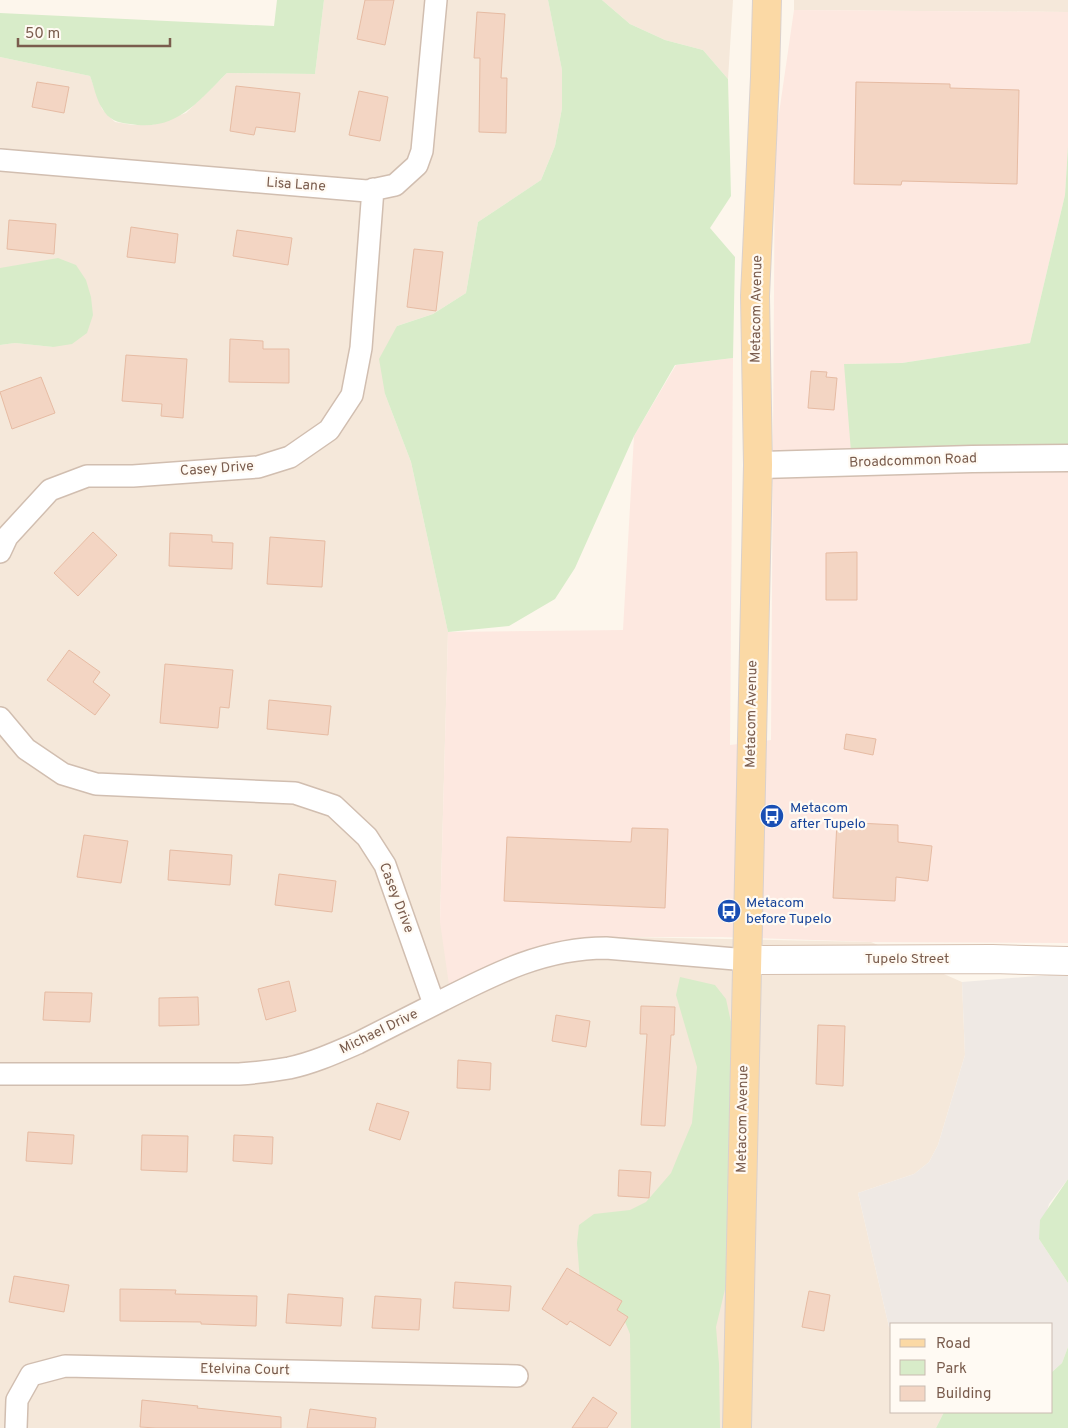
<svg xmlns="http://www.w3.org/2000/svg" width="1068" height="1428" font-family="Overpass,sans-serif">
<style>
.residential{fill:#f5e8da}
.commercial{fill:#fde8e0}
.industrial{fill:#efe9e4}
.green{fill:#d8ecc9}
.building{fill:#f3d5c3;stroke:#e6bba3}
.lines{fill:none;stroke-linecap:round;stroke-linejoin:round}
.minor-casing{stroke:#d1beb0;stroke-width:24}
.tertiary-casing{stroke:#d1beb0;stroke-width:29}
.secondary-casing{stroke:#d6c0b0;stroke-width:30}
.primary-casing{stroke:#dad1cd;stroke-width:30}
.minor{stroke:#fff;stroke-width:21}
.tertiary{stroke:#fff;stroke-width:26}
.secondary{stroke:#fff;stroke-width:28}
.primary{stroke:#fbd9a5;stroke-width:28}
.labels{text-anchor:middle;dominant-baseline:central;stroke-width:4.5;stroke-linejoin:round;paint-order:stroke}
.street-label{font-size:14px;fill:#7a5c4d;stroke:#fffaf3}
.transit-label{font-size:14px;fill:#164399;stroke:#fffaf3;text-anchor:start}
</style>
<rect width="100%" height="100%" fill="#fdf6ec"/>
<path class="residential" d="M324,0H548L562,70V108L555,146L541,180L478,222L466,293L433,314L397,326L385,394L411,462L448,632L440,922L557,946L621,937L871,942L962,982L965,1055L938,1145L929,1162L914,1174L858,1193L889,1327L892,1330V1412H944L936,1428H0V345L15,343L53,347L2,268H0V57L90,76L102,109L115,122L133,125H152L186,113L227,73L315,74Z
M602,0H733L728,79L703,50L665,40L630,24Z
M794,0H1068V12L794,10Z"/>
<path class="commercial" d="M794,10L1068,12V146L1065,195L1030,343L902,363L844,364L1068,449V943L871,942L722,937H621L557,946L449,985L440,922L448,632L623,630L634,436L676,365L733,358L730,745L771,740L775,141Z"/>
<path class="industrial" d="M1062,974H1068V1179L1049,1204L1039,1239L1068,1283V1347L1062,1363L1052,1372V1324H892V1330L889,1327L858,1193L914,1174L929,1162L938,1145L965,1055L962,982Z"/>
<path class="green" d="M277,0H324L315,74L227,73C197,102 177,132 130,124C119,123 108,120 102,108C96,99 94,86 90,76L0,57V13L274,26Z
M548,0H602L630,24L665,40L703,50L728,79L731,196L710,228L735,257L733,358L675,365L634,436L575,568L555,599L509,626L448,632L411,462L385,394L379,359L397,326L433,314L466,293L478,222L541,180L555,146L562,108V70Z
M1068,146V449L851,452L844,364L902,363L1030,343L1065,195Z
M58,258L76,265L86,280L91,297L93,315L87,333L72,344L53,347L15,343L0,345V268Z
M680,977L715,985L726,999L734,1036L733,1256L716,1327L719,1364L720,1428H631L630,1334L623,1317L580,1281L577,1243L579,1225L594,1214L630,1210L646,1202L671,1173L678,1156L692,1123L697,1067L676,995Z
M1068,1179V1283L1039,1239L1040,1220Z
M1068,1347V1428H936L944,1412H1052V1372L1062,1363Z"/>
<path class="building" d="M365,0H394L385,45L357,39Z
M477,12L505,14L501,78H507L506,133L479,132L480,58H474Z
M37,82L69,87L64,113L32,107Z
M856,82L950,84V88L1019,90L1017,184L902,181L901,185L854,184Z
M236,86L300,93L295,132L256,127L254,135L230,131Z
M359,91L388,97L380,141L349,135Z
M9,220L56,224L54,254L7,249Z
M131,227L178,234L175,263L127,257Z
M237,230L292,238L288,265L233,256Z
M414,249L443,252L436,311L407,307Z
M230,339L263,341V349H289V383L229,382Z
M126,355L187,359L183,418L161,416L162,404L122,401Z
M811,371L827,372L826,377L837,378L834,410L808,408Z
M41,377L55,413L12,429L0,392Z
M93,532L117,555L78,596L54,573Z
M170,533L212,535V542L233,543L232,569L169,566Z
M270,537L325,541L322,587L267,584Z
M857,552V600H826V553Z
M69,650L100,672L93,682L110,695L95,715L47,680Z
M165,664L233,670L229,708L220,707L218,728L160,723Z
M269,700L331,706L328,735L267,729Z
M846,734L876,739L873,755L844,749Z
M837,822L898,825V842L932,846L928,881L896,877L895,901L833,898Z
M632,828L668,829L665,908L504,901L507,837L631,842Z
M84,835L128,841L121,883L77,877Z
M170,850L232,855L230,885L168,880Z
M279,874L336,881L332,912L275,905Z
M289,981L296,1011L266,1020L258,989Z
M45,992L92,993L90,1022L43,1020Z
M198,997L199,1025L159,1026V998Z
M641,1006L675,1007L674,1035H671L665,1126L641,1125L647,1034H640Z
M556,1015L590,1021L586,1047L552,1041Z
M818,1025L845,1026L843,1086L816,1084Z
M458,1060L491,1063L490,1090L457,1088Z
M377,1103L409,1112L400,1140L369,1130Z
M28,1132L74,1135L72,1164L26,1161Z
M142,1135L188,1136L187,1172L141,1170Z
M234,1135L273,1137L272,1164L233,1161Z
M619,1170L651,1172L649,1198L618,1196Z
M567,1268L622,1301L617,1310L628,1317L610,1346L570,1321L567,1325L542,1309Z
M14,1276L69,1285L64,1312L9,1302Z
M455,1282L511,1286L509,1311L453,1308Z
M120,1289L176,1290L175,1294L257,1296L256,1326L201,1324V1322L120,1321Z
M809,1291L830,1295L824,1331L802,1327Z
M288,1294L343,1298L341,1326L286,1323Z
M375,1296L421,1299L419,1330L372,1328Z
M593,1397L617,1413L607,1428H572Z
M142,1400L198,1406L197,1408L281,1417V1428H156L140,1427Z
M310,1409L376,1418L375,1428H307Z"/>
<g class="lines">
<g class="minor-casing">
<path id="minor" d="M0,160L367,191L395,185L417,165L422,151L436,0
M0,552L7,537L50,490L87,476H133L258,467L290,457L329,430L352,395L361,348L373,189
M0,718L26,749L63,774L96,784L295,793L334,806L367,837L385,865L434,1004
M0,1074H239C255,1073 272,1071 289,1068C313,1063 335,1053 358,1043C386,1029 415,1014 443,1000C496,973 545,948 606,948L747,960
M16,1428L17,1400L31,1375L65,1366L517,1376"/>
</g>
<g class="tertiary-casing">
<path id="tertiary" d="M758,465L972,459L1068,458"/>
</g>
<g class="secondary-casing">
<path id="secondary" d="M747,960L992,959L1068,961"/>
</g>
<g class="primary-casing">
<path id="primary" d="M737,1428L758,465L755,296L765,77L767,0"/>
</g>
<use href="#minor" class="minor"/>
<use href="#tertiary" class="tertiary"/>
<use href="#secondary" class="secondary"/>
<use href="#primary" class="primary"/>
</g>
<defs>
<g id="bus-disc" transform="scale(1.25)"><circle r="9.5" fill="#1a4fb4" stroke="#fffaf3"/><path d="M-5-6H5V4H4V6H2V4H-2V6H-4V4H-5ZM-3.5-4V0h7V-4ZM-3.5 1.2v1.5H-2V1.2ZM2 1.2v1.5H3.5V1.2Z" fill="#fff"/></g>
</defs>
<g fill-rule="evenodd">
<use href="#bus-disc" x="772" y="816"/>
<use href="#bus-disc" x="729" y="911"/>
</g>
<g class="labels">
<g class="street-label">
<text transform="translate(296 185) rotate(4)">Lisa Lane</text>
<text transform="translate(757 309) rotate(-89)">Metacom Avenue</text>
<text transform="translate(913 461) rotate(-2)">Broadcommon Road</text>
<text transform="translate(217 469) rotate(-4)">Casey Drive</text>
<text transform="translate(752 714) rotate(-89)">Metacom Avenue</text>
<text transform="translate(396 898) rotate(69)">Casey Drive</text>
<text x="907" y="959">Tupelo Street</text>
<text transform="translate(379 1032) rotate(-26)">Michael Drive</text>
<text transform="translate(743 1119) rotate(-89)">Metacom Avenue</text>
<text transform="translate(245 1370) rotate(1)">Etelvina Court</text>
</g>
<g class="transit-label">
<text x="790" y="808">Metacom<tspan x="790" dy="16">after Tupelo</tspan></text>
<text x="746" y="903">Metacom<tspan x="746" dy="16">before Tupelo</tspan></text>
</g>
</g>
<rect x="890" y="1323" width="162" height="90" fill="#fffaf3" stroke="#cabbb1"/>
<rect x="900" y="1339" width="25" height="8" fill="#fbd9a5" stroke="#cabbb1"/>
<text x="936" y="1348" font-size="15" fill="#7a5c4d">Road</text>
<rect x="900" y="1360" width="25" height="15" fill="#d8ecc9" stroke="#cabbb1"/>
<text x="936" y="1373" font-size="15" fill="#7a5c4d">Park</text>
<rect x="900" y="1386" width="25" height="15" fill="#f3d5c3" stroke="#cabbb1"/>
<text x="936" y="1398" font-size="15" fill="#7a5c4d">Building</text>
<path d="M18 38v8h152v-8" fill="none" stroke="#7a5c4d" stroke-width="2.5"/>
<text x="25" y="38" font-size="15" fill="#7a5c4d" stroke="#fffaf3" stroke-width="4" paint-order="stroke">50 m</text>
</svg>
